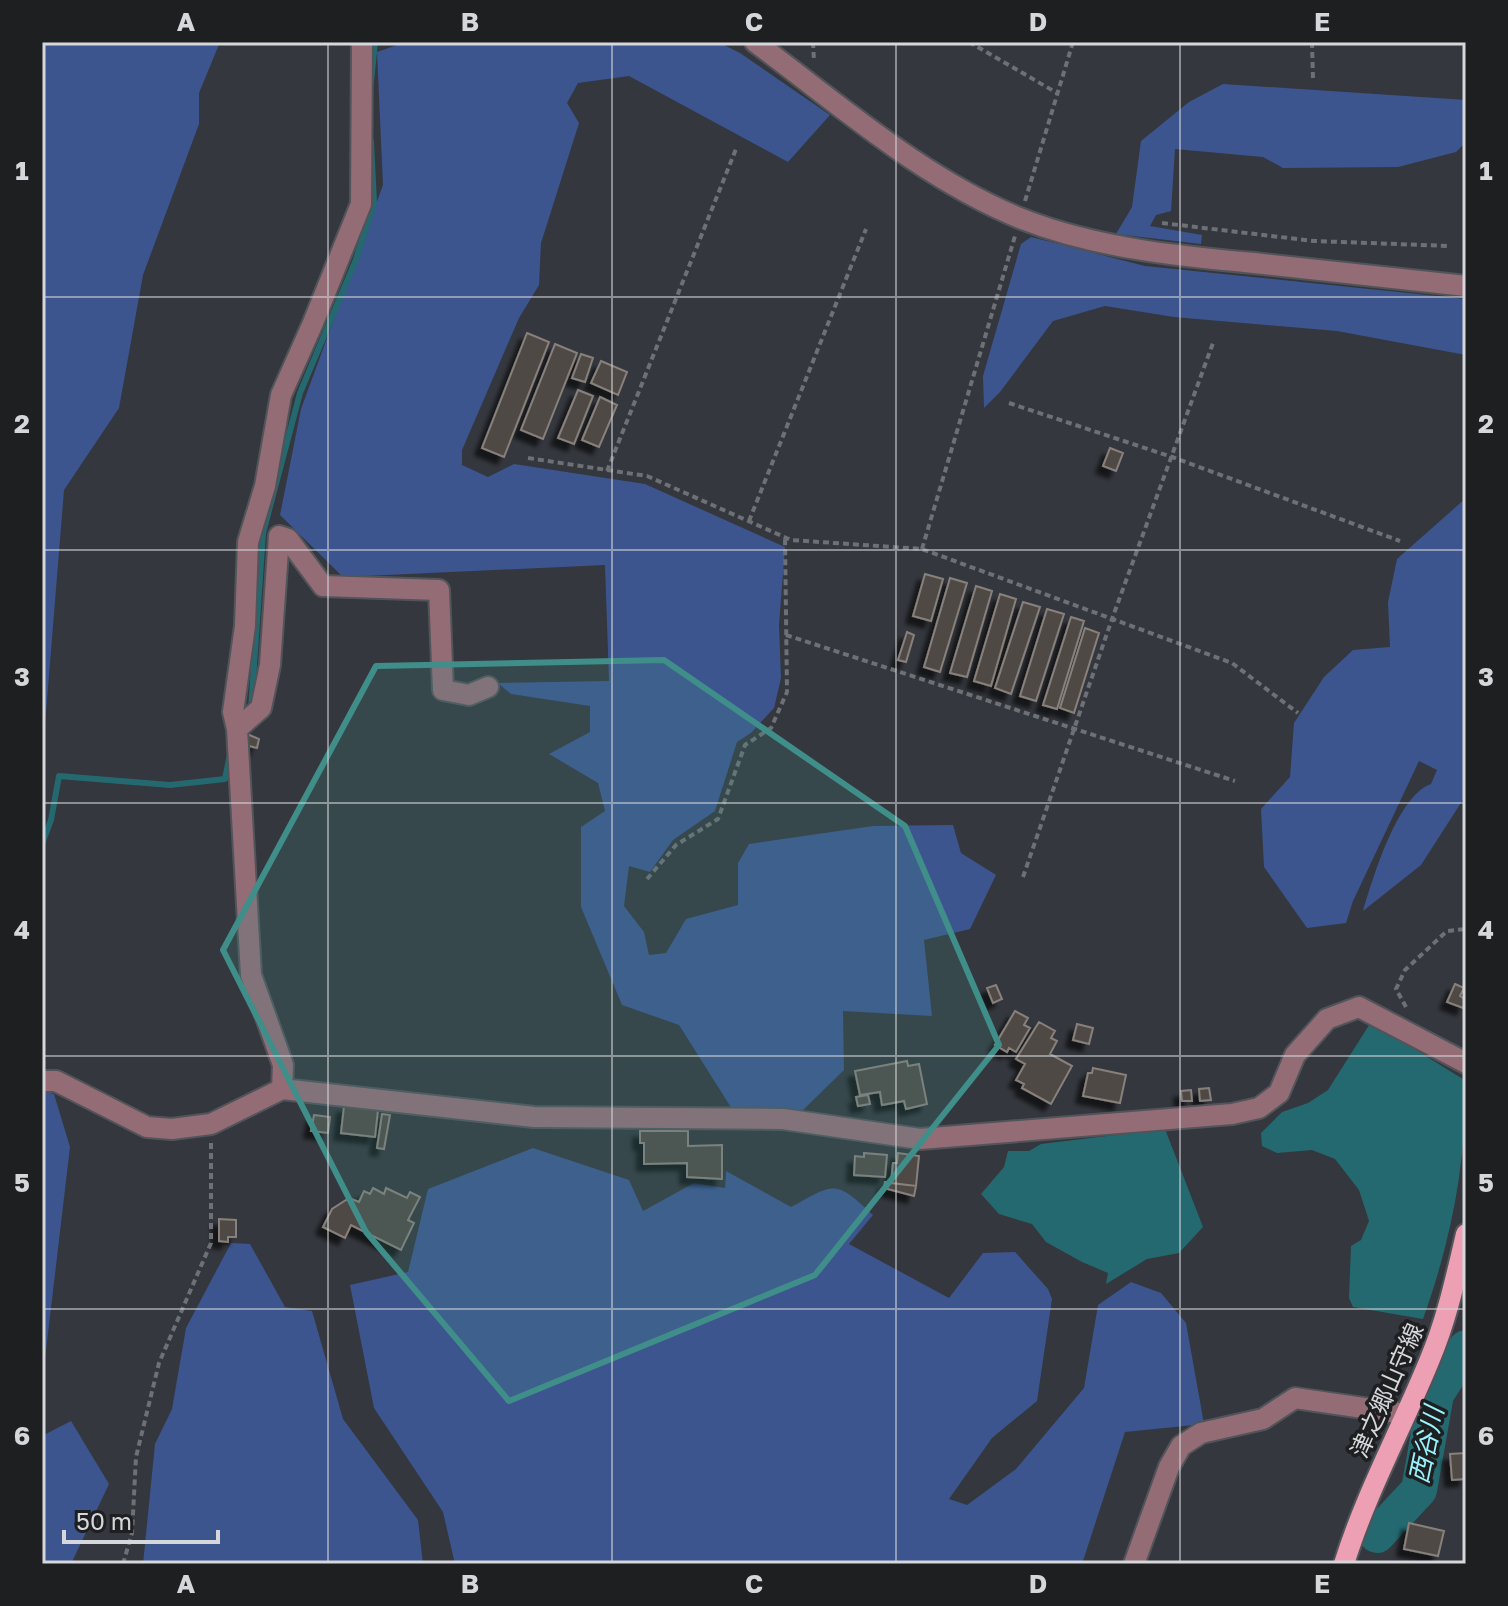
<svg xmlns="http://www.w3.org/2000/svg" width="1508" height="1606" font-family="'Golos Text','Noto Sans JP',sans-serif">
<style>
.green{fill:#3c558f}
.water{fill:#246970}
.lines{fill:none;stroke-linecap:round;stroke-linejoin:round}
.stream{stroke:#246970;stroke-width:6}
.river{stroke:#246970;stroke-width:36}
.building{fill:#504a45;stroke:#87807b;stroke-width:2;filter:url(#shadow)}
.minor-casing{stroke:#515459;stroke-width:24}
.major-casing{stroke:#515459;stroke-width:24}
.path{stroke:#6d7075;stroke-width:4;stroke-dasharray:6 4;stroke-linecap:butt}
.minor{stroke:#936c76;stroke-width:20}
.major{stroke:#ed9fb4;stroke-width:20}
.marked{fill:#408e89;fill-opacity:0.2;stroke:#408e89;stroke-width:6;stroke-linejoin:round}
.grid{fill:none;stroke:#d5d7db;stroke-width:2;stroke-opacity:0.55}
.labels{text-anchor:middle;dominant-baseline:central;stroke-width:7;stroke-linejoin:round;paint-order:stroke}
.street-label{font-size:24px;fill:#d5d7db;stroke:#1d1f21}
.water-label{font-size:26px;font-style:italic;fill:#9af3fc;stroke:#1d1f21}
.neatline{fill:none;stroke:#d5d7db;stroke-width:3}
.grid-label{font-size:26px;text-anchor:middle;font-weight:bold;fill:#d5d7db}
</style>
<defs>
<filter id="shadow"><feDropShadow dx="-7" dy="7" stdDeviation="2" flood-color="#0009"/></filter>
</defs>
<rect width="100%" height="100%" fill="#34373d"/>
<path class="green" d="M42,42H220L199,93V124L143,275L119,408L64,490L42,762Z
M406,42H718L740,53L830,115L788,162L629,76L578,83L567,103L579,123L541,243L539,285L519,318L462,450V465L488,477L514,464L645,484L785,547L779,625L781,678L774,708L751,733L737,742L715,811L673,840L650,872L629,866L624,906L644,932L649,955L666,953L686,919L738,905V863L749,844L873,826L953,825L961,853L996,875L970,929L924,940L932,1016L843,1011L844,1070L801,1112L732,1109L679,1025L622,1005L581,907V827L605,811L598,783L549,754L590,732V706L511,694L498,683L609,681L605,565L343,577L280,515L301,409L383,185L377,52Z
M1223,84L1466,100V142L1456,152L1398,167L1283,168L1263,157L1175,149L1171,211L1156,215L1150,226L1202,235L1201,244L1116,234L1132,207L1141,141L1189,102Z
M1031,237L1145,266L1466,299V355L1337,331L1174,317L1105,306L1053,321L1000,392L984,408L983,376L1021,244Z
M1466,498V795L1421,865L1363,911C1373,878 1397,796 1431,784L1437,770L1419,761L1353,901L1346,923L1307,928L1264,867L1261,809L1290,777L1294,723L1324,677L1353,650L1390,647L1388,602L1397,559Z
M42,1091L54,1094L70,1147L44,1367L42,1369Z
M533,1148L629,1180L643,1211L694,1183L725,1188L726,1171L791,1207C835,1183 835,1179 873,1215L849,1244L949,1298L983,1253L1015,1252L1048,1289L1052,1299L1037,1401L992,1438L949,1499L967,1505L1016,1469L1084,1388L1098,1305L1131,1282L1161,1293L1186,1323L1204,1424L1125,1432L1082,1564H455L443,1512L374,1408L350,1285L408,1272L428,1189Z
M231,1243L250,1244L285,1307L312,1311L343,1419L418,1520L423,1564H143L155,1444L172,1409L186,1328Z
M71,1421L109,1484L71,1564H42V1436Z"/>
<path class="water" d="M1371,1022L1466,1081C1466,1165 1451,1241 1423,1319L1353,1307L1349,1298L1351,1246L1361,1240L1369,1221L1359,1190L1335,1159L1312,1150L1277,1153L1262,1146L1261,1133L1282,1112L1308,1103L1328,1090Z
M1165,1129L1203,1227L1179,1253L1147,1259L1106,1284L1108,1273L1082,1262L1046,1242L1032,1224L999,1214L981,1194L1004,1167L1008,1151H1029L1041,1144Z"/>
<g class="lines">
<path class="stream" d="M371,82L375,42
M251,710L263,533L300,393L355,262L374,203L371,141
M42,844L51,820L59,776L170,785L225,779L231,749"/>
<path class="river" d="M1377,1535L1419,1490L1436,1394L1466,1348"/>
</g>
<path class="building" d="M527,333L549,342L504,457L482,448Z
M555,344L577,353L543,439L521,430Z
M581,354L593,358L585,382L572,378Z
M601,361L627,372L618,395L591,383Z
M578,390L593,396L574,444L558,438Z
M600,397L617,405L599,447L582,440Z
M1110,448L1123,453L1116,471L1103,466Z
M925,574L943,579L931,621L913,616Z
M950,578L967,583L940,672L924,667Z
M976,586L992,591L967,677L950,673Z
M1000,594L1016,599L991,686L974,681Z
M1023,602L1040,607L1011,694L995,688Z
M1047,609L1064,614L1036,701L1020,696Z
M1071,617L1084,621L1057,709L1043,705Z
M1085,628L1099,633L1074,713L1060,708Z
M907,632L914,635L906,662L898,660Z
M247,734L259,739L257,748L245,745Z
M1455,984L1464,988L1460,996L1466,1000L1463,1008L1447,1002Z
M996,985L1002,999L993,1003L987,988Z
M1015,1011L1028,1018L1024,1025L1030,1028L1016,1052L1009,1048L1007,1052L995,1045Z
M1039,1022L1055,1031L1051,1038L1057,1041L1050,1054L1072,1066L1051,1104L1022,1088L1024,1084L1016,1080L1025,1064L1016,1059Z
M1077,1024L1093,1028L1089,1044L1073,1040Z
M907,1061L908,1066L919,1064L927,1104L906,1109L904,1101L882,1105L880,1092L860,1095L855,1071Z
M1093,1068L1126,1075L1120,1103L1083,1096L1088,1073H1092Z
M1209,1088L1211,1100L1200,1101L1199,1089Z
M1191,1090L1192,1101H1182L1181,1091Z
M868,1095L870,1104L858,1106L856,1097Z
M344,1106L378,1110L375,1137L341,1133Z
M382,1114L390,1115L384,1149L377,1148Z
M314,1115L330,1117L328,1133L311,1131Z
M640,1131H688V1146L722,1145V1179L687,1177V1163L644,1164V1143H640Z
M864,1153L887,1155L885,1177L854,1175L855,1156L864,1157Z
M898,1153L919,1156L916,1186L891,1183L893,1163H897Z
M885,1182L916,1186L914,1196L884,1188Z
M373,1188L384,1194L386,1188L407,1198L410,1192L420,1197L408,1220L414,1223L401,1250L351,1225L345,1238L323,1227L332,1209L349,1198L359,1202L364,1191L370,1194Z
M219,1219L236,1220V1237H228V1242L219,1241Z
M1466,1453V1479L1452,1480L1450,1454Z
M1409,1523L1444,1531L1438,1556L1404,1549Z"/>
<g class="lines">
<g class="minor-casing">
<path id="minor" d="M755,42C840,105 923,179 1022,219C1096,248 1177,256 1254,263C1325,271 1396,278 1466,286
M237,729L261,708L270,665L279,536L288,539L323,586L439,590L443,690L469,695L488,687
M42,1081H56L147,1127L172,1129L211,1124L282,1089L534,1117L783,1119L920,1139L1232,1114L1259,1108L1279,1093L1295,1055L1327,1019L1359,1007L1466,1063
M282,1089L283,1065L251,975L237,729L233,712L245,626L248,542L265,486L281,395L313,323L361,204L362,42
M1134,1564L1169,1467L1181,1446L1201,1433L1263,1419L1295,1398L1405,1414"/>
</g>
<g class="major-casing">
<path id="major" d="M1344,1564C1366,1493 1402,1428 1430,1359C1447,1319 1456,1276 1466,1234"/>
</g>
<path class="path" d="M813,42L814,61
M969,42L1057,93
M1312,42L1313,79
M1025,201L1073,42
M1162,223L1314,241L1449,246
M1009,403L1172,457L1400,541
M528,458L647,476L791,540L922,549L1232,663L1298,713
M607,471L736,149
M749,521L866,229
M922,549L1015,236
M786,635L1235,781
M1023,877L1112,619L1213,343
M647,879L676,845L718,819L745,745L771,728L787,692L785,538
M1406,1007L1396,989L1405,970L1447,931L1466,929
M123,1564L132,1533L136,1457L159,1363L211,1243V1142"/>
<use href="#minor" class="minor"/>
<use href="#major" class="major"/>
</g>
<path class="marked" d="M664,660L905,826L999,1045L815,1275L509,1401L366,1232L223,950L376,666Z"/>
<path class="grid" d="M328,42V1564M612,42V1564M896,42V1564M1180,42V1564M42,297H1466M42,550H1466M42,803H1466M42,1056H1466M42,1309H1466"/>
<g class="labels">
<g class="street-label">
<text transform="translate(1386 1390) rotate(-66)">津之郷山守線</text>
</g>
<g class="water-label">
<text transform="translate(1426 1445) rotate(-78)">西谷川</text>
</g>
</g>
<rect width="1508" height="1606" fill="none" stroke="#1d1f21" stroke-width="88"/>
<path d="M64 1530v12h154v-12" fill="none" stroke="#d5d7db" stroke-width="4"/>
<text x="76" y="1530" font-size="24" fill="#d5d7db" stroke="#1d1f21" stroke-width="6" paint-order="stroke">50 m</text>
<rect x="44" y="44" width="1420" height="1518" class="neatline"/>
<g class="grid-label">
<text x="186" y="31">A</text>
<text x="470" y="31">B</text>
<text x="754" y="31">C</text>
<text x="1038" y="31">D</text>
<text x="1322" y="31">E</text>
<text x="22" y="180">1</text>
<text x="1486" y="180">1</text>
<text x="22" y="433">2</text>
<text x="1486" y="433">2</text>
<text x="22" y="686">3</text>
<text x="1486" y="686">3</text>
<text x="22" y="939">4</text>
<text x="1486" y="939">4</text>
<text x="22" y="1192">5</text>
<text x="1486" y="1192">5</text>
<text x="22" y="1445">6</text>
<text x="1486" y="1445">6</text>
<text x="186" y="1593">A</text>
<text x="470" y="1593">B</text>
<text x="754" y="1593">C</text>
<text x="1038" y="1593">D</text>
<text x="1322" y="1593">E</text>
</g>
</svg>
